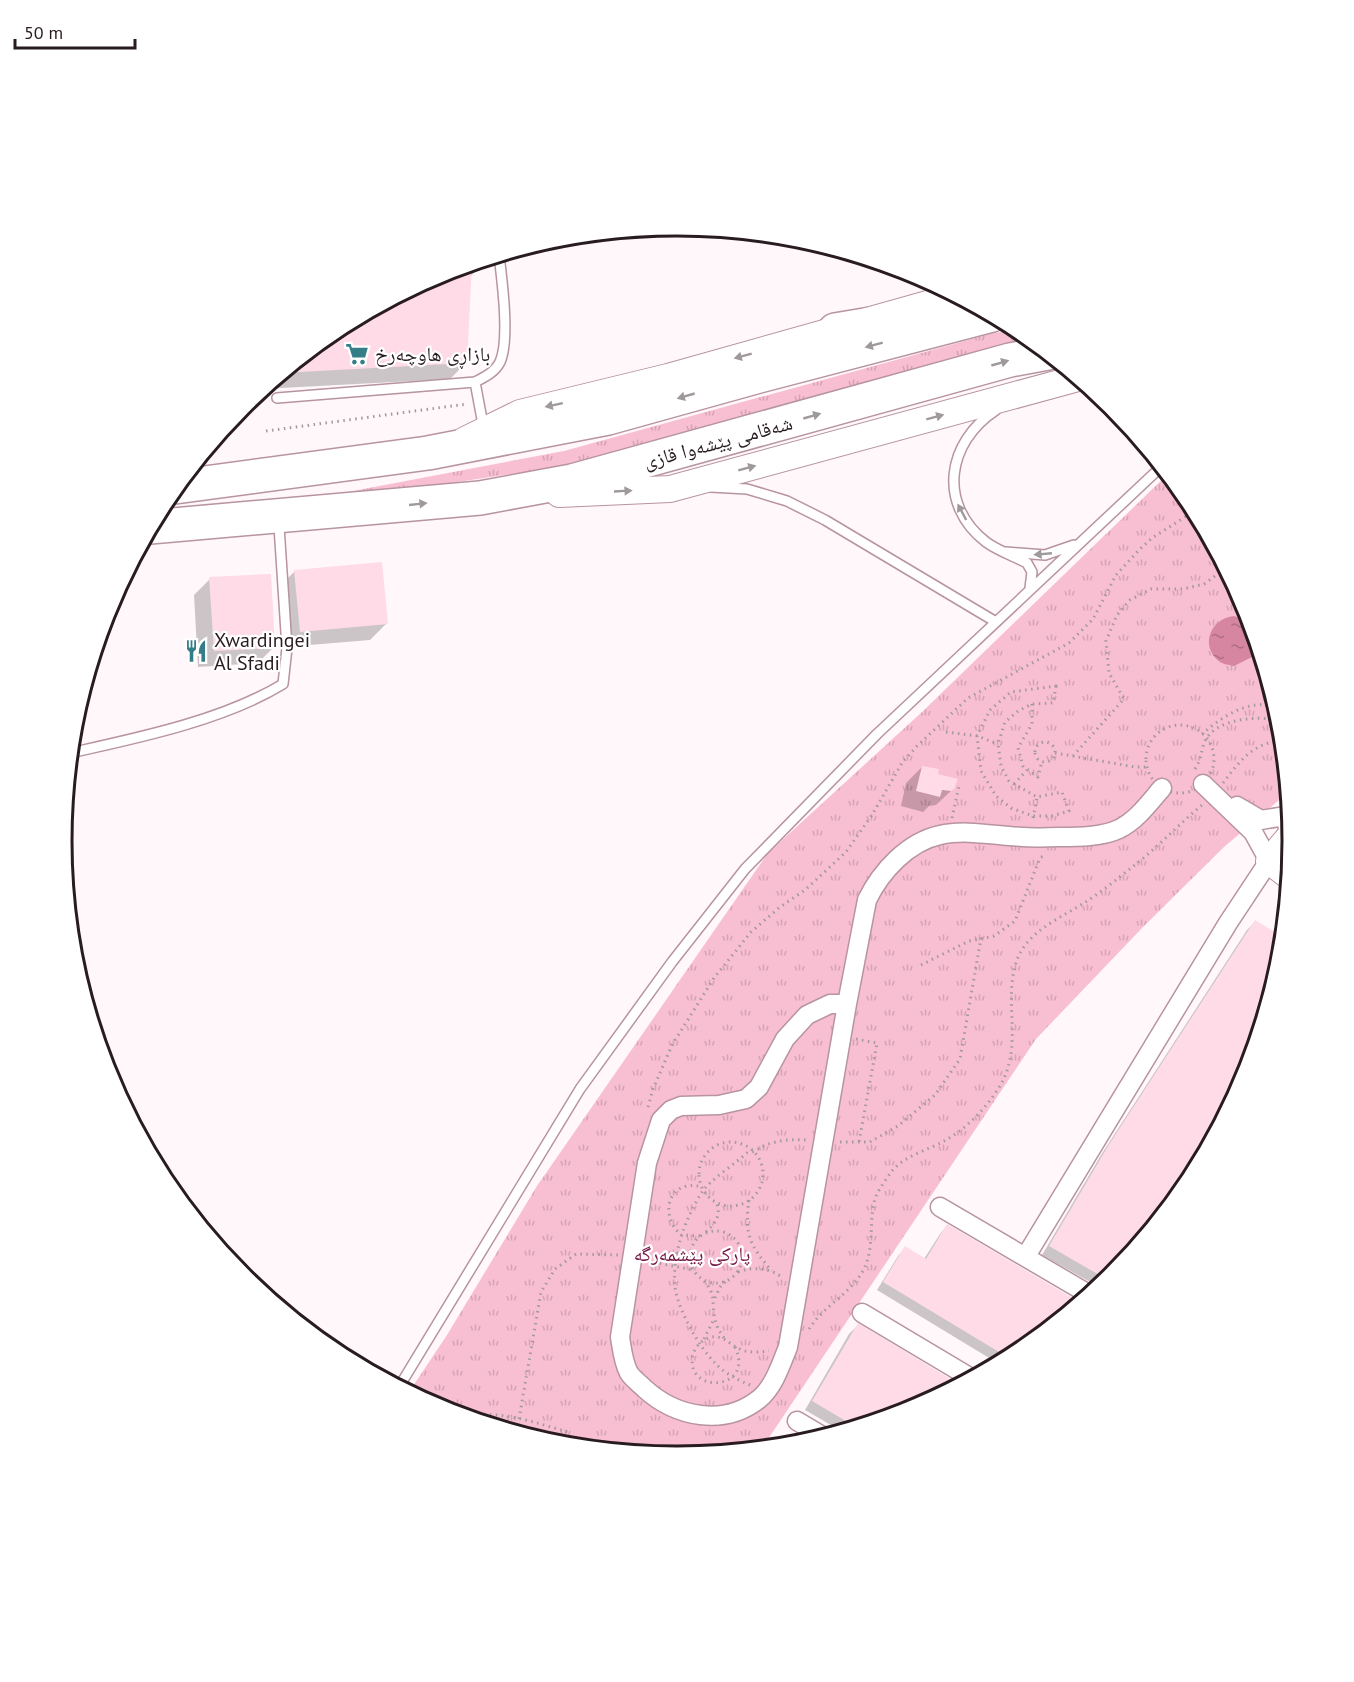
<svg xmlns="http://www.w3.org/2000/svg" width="1354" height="1682" font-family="'PT Sans','Noto Naskh Arabic',sans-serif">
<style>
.grass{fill:url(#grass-tufts)}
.water{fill:url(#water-ripples)}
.shadow{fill:#0003}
.building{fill:#fedbe6}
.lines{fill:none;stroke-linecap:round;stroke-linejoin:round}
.lane-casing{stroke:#b7949f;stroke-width:12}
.street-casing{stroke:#b7949f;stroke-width:21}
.secondary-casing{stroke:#b7949f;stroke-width:28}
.highway-casing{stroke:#b7949f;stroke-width:36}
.path{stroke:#a3999c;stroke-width:3;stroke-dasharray:1.5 4.5;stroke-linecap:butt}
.lane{stroke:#fff;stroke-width:9}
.street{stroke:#fff;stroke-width:18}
.secondary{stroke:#fff;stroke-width:26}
.highway{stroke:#fff;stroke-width:33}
.oneway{fill:#9f999b}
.labels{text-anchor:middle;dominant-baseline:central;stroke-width:4.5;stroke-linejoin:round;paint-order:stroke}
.poi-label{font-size:20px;fill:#291c20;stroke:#fff;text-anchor:start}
.street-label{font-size:20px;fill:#291c20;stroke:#fff}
.park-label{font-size:20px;fill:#751542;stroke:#fff}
.rim{fill:none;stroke:#291c20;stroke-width:3}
</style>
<defs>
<pattern id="grass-tufts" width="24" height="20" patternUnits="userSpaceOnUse" patternTransform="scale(1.5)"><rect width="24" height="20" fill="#f8bfd2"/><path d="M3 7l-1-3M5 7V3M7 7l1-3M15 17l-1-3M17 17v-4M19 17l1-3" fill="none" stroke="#d5a4b4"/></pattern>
<pattern id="water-ripples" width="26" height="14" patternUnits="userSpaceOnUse" patternTransform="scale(1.5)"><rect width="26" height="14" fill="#d786a2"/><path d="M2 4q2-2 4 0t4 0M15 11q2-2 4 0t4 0" fill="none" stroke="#ae6d84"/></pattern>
</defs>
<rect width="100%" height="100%" fill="#fff7f9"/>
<path class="grass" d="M1018,329L1033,341L997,348L559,467L402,490L332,495L564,451L994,333Z
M1168,474L1189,499L1246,606L1281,721L1288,797L1279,800L1224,847L1143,927L1036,1039L762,1448L677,1456L557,1445L441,1410L409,1392L447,1335L537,1186L768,853L922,712Z"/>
<path class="water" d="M1234,616C1254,622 1254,634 1260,653L1234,666C1229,665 1223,664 1220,662C1199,647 1210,618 1234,616Z"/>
<path class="shadow" d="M486,259L470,277L466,363L450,379L263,389L335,329L442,272Z
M295,571L386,624L370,640L285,647L279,587Z
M210,579L274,647L258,663L198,667L194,595Z
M922,767L936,775L953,789L936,805L929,806L923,812L901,806L906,783Z
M1255,922L1189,1183L1112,1276L1099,1287L1042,1255L1101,1155L1247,930Z
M947,1226L1078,1304L1019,1353L999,1364L877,1290L898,1256L905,1248L924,1259L940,1234Z
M858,1325L912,1410L841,1431L805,1410L849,1334Z"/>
<path class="building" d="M472,263L467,363L281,373L335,329L442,272Z
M382,562L388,624L300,632L294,570Z
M271,574L275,648L214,651L209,577Z
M922,766L939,769L938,774L958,779L954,789L951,791L942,790L940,797L916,791Z
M1255,920L1283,937L1281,961L1246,1077L1189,1183L1108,1280L1049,1246L1108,1146Z
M947,1224L1071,1297L1055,1323L1019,1353L1009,1358L883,1282L905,1246L926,1259Z
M858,1323L952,1380L944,1393L912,1410L856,1427L812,1401Z"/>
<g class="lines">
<g class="lane-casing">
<path id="lane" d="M475,382L484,430
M277,398L475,382C485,377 495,372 500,362C510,340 502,280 499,255
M996,410C947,442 937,504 986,542C998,551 1014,556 1027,563L1032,572L1030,588
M711,487L747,489L787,501L825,520L996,622
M1006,552L1045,555L1074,545
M70,753C138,738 224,720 283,684L287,648L279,526
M399,1387L580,1089L672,962L745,869L877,734L1162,466"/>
</g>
<g class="street-casing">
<path id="street" d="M1237,806L1261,820L1285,816L1290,836
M847,1004L788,1347C781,1364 774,1387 759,1399C724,1427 676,1417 645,1389C640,1384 633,1379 629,1373C623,1362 622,1349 620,1337L647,1163L661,1120L671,1110L681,1106L719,1105L746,1099L759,1087L785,1039L807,1015L830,1004H847L867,900C881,871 908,842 940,835C967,829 996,836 1023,837C1035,838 1048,837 1060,837C1078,837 1102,837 1119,829C1137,820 1149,803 1162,788
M940,1207L1090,1295
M1026,1256L1228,923L1269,861L1253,832L1203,784
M862,1313L971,1378
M797,1421L824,1437"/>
</g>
<g class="secondary-casing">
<path id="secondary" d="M465,440L520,413L668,377L956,296
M559,494L670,489L1078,378
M1289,876L1269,861L1290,836L1292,838"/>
</g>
<g class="highway-casing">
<path id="highway" d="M835,330L901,319
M175,487L428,453L608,418L759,376L992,315
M150,527L480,498L572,481L1010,360L1048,353"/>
</g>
<path class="path" d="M266,431L467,404
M1056,686L1053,703L1032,704L1018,711L1005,722L998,744L1001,766L1009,781L1037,797L1062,792L1069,811L1052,816H1033L1011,808L996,796L981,771L977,736L990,710L1011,692Z
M1032,704V724L1018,748L1023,766L1038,777L1042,761
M1146 759a34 34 0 1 1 68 0a34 34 0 1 1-68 0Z
M946,732L977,736L998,744
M1202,734C1218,720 1242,703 1264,705C1268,705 1273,708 1277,710
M1035 752a10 10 0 1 1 20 0a10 10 0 1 1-20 0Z
M1055,753L1135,767H1146
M1073,756L1124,699L1109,673L1106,641L1117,615L1130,600L1151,589H1183L1204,584L1226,568
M1195,769C1201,760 1201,752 1204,743C1214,718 1259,715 1281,721
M1223,783C1239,762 1254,741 1283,741
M1014,784L1027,770
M952,818L959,786
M1033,818L1037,798
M921,965L969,941L994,936L1015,921L1040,858L1045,855
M856,1039L877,1043L859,1142
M648,1107L653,1089L672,1045L714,978L751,932L780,907L805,890L846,852L872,815L902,763L917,746L968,698L1069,643L1093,619L1116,575L1140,549L1152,538L1185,517L1196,513
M699 1174a32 32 0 1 1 64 0a32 32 0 1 1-64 0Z
M840,1142H870L898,1126L935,1095L960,1059L981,938
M749,1200C744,1234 750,1246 772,1271
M690 1257a26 26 0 1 1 52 0a26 26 0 1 1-52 0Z
M706,1232C715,1224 721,1215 717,1204
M700,1236L681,1235C658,1214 669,1178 702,1187
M648,1261L693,1270
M738,1272C754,1266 770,1268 783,1278
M704,1281C717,1296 711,1302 715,1319C716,1326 720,1332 724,1338
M715,1298L720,1287L726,1281
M809,1329C824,1305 851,1294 864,1269C876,1244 867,1216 877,1194C881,1186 887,1178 892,1171C905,1155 929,1150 946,1140C967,1128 985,1109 998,1089C1027,1045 999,996 1020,953C1033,929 1062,917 1084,903C1100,893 1116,880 1131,868C1156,849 1178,825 1202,805
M704,1339L714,1319
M735,1347C756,1391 684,1395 693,1355C695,1347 701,1341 708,1338C723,1333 729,1345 742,1350C750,1353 760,1352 769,1351
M750,1385C738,1380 724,1373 715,1363C699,1347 678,1310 675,1287C672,1254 685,1219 702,1192C710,1180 736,1163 747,1153C755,1152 759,1148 766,1145C778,1140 794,1139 807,1140
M466,1417C499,1409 536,1423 568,1432L574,1446
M519,1419L541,1292L555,1269L576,1254L618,1255"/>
<use href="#lane" class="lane"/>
<use href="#street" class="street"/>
<use href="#secondary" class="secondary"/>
<use href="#highway" class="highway"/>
</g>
<defs><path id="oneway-solid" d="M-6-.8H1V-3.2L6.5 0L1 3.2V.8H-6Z" transform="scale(1.5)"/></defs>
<g class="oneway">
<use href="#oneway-solid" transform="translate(874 345) rotate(165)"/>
<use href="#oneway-solid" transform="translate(743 356) rotate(165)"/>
<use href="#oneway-solid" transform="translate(1000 363) rotate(-16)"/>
<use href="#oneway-solid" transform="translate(686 396) rotate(164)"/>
<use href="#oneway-solid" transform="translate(554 405) rotate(168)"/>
<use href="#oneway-solid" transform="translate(812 416) rotate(-16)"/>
<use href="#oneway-solid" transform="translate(935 417) rotate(-15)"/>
<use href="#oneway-solid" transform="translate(747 468) rotate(-15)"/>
<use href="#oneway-solid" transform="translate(623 491) rotate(-3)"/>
<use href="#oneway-solid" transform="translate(418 504) rotate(-6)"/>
<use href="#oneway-solid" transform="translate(962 512) rotate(-118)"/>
<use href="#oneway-solid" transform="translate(1043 554) rotate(175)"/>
</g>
<defs>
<g id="supermarket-bare" transform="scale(1.8)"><path d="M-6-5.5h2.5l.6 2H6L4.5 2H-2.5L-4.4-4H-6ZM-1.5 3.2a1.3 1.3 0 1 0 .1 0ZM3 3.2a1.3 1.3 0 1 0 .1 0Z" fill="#367e87" stroke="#fff" stroke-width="2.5" paint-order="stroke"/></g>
<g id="restaurant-bare" transform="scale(1.8)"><path d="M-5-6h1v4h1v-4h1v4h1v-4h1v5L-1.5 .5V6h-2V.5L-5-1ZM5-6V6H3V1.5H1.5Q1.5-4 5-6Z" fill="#367e87" stroke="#fff" stroke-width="2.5" paint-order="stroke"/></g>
</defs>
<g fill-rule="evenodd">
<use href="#supermarket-bare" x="357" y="354"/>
<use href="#restaurant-bare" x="196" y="651"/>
</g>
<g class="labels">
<g class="poi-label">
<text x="375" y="354">بازاڕی هاوچەرخ</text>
<text x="214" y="640">Xwardingei<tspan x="214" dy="23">Al Sfadi</tspan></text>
</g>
<g class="street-label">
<text transform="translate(718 442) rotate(-15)">شەقامی پێشەوا قازی</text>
</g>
<g class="park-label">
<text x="692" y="1254">پارکی پێشمەرگە</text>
</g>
</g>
<path d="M0 0H1354V1682H0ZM72 841a605 605 0 1 1 1210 0a605 605 0 1 1-1210 0Z" fill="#fff" fill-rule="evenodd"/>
<path class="rim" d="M72 841a605 605 0 1 1 1210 0a605 605 0 1 1-1210 0Z"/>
<path d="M15 39v9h120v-9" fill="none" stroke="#291c20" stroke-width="3"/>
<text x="24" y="39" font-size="18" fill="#291c20" stroke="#ffffff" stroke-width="4.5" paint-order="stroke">50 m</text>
</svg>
